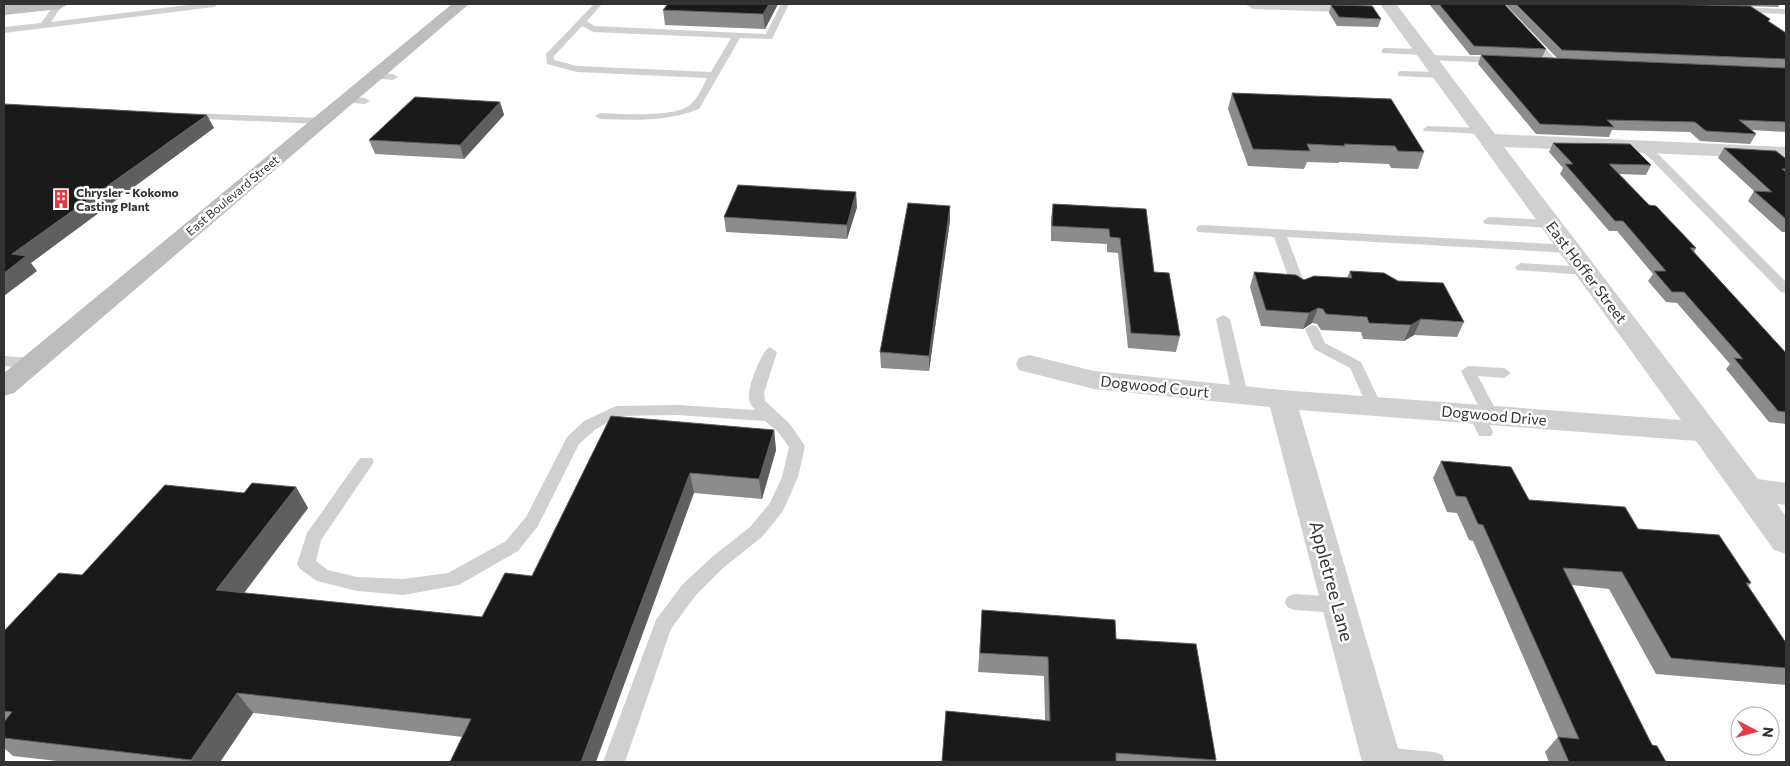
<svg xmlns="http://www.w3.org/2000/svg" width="1790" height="766" font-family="Commissioner,sans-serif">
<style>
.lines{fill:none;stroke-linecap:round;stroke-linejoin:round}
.lane{fill:#d0d0d0;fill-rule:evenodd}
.street{fill:#d0d0d0;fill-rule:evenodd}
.secondary{fill:#bdbdbd;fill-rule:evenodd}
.wall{fill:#8c8c8c}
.shaded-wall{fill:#5f5f5f}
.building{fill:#1a1a1a;stroke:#5f5f5f}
.labels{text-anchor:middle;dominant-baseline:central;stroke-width:5;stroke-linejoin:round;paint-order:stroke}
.far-poi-label{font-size:12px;font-weight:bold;fill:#333;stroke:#fff;text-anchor:start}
.far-street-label{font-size:12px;fill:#333;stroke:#fff}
.street-label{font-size:15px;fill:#333;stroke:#fff}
.near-street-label{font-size:18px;fill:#333;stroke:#fff}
</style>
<rect width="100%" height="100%" fill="#fff"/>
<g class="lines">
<path class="lane" d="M55,4H63L51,22L196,4H218L214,7L4,33V27L41,23Z
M594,4H602L587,21L594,26L766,34L781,4H789L772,39L740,38L699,109C666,122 634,120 600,119L595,116L600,113C620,114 677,118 691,104C698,98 703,86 707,78L577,72L547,64L546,54ZM582,26L593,32L731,38L711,72L577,66L554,60V56Z
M1738,7L1786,9V14L1735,12L1734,10Z
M1528,36H1534L1556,60V64H1550L1528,40Z
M1385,48L1423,49L1428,52L1423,55L1382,53V49Z
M1428,55L1498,57L1503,60L1498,63L1425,60V56Z
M1401,71L1440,72L1445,75L1440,78L1398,76V72Z
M374,73L393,74L398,77L393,80L371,78V74Z
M346,97L365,98L370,101L365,104L342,102L341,100Z
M187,113L320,118L325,121L320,124L183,118V114Z
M1428,126L1482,128L1487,131L1482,134L1424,131L1423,129Z
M1644,143L1648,144L1786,282V293L1781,292L1640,148V144Z
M1489,217L1551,220L1557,224L1551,228L1485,224L1483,221Z
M1202,225L1570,245L1576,249L1570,253L1287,237L1307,290L1300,294L1293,290L1274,237L1198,232L1196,229L1198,226Z
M1521,263L1586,267L1593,271L1586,275L1516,270L1515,267Z
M1223,315L1230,319L1248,395L1240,400L1232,395L1216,319Z
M1312,325L1317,326L1325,343L1361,362L1382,406L1379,410H1369L1350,368L1314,349L1305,329Z
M770,347L777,352L764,393L765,401L790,424L805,446L798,477L783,511L762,537L724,567L696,595L671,629L625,762H603L656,620L682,585L712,557L750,527L770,503L782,477L789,447L778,432L765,421L677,415L619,416L596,429L579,444L538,526L518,551L459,585L403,595L357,591L317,581L300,569L297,564L307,533L360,458H372L374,462L321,540L316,561L328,570L357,577L403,579L448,573L506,541L526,517L567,437L584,421L616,406L677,405L755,410C751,405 749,402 749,396C748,386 762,350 770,347Z
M4,356L32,358L39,363L32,368L4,366Z
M1468,366L1504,368L1511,373L1504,378L1478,376L1498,414L1495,418H1486L1493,432L1491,436H1479L1468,413L1471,409H1480L1461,371Z
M1294,594L1339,597L1346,599L1348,605L1346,611L1339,613L1294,610L1287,607L1285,602L1287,597Z
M1381,747L1434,752L1442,755L1445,762H1373L1370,757L1373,750Z"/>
<path class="street" d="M1245,4H1370L1376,8L1368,13L1253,9Z
M1380,4H1396L1495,134L1786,147V159L1504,147L1758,479L1786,483V505L1777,504L1786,517V554L1774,550L1696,441L1299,410L1402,762H1362L1270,407L1094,389L1019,370L1016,364L1019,358L1029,355L1094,371L1282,390L1681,420Z"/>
<path class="secondary" d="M19,4H68L60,9L4,15V5Z
M452,4H469L14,393L4,396V373Z"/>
</g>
<path class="wall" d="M668,4H778L765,29L665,25L663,10Z
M1429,4H1504L1546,49L1542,58H1557L1505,4H1657L1768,21L1786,33V132L1752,130L1756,134L1750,144L1700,141L1690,132L1612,130L1609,137L1536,134L1478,64L1481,55H1470Z
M1661,4H1780L1778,7Z
M1331,5L1381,19L1378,27L1337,26L1329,13Z
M1232,93L1424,152L1418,169L1391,168L1389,164L1339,162V163L1307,162L1304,169L1248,166L1228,109Z
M500,102L504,115L464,159L375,154L369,140Z
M1553,143L1651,165L1646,175L1619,174L1649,205L1696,248L1694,252L1786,353V424L1769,422L1726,369L1730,364L1677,303L1666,302L1648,281L1653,274L1617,231H1609L1560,174L1563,168L1549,152Z
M1724,148L1786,159V232H1782L1748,201L1754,191L1718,158Z
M1053,204L1146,209L1154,272L1180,336L1176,352L1128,348L1118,253L1107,252V244L1051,241V218Z
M950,206V220L929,371L881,368L880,352Z
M857,207L847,239L726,232L724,217Z
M1350,271L1464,322L1457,337L1414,335L1404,341L1363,339L1361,332L1321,330L1317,324L1312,323L1303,329L1261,326L1250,287L1254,272L1304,280L1347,278Z
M611,416L774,430L776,450L762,499L694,493L463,737L253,713L220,762H66L13,756L4,748V631L82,575L244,493L296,487L308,508L244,593L482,617L532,576Z
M1441,461L1529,500L1638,529L1751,583L1748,586L1786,643V685L1656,674L1609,589L1572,585L1652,745L1666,762H1549L1545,752L1558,737L1473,541L1469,540L1457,513L1447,512L1433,478Z
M982,610L1116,639L1216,760L1215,762H942L946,711L1045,720L1044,676L978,672Z"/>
<path class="shaded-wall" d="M769,4H778L765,29L763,14Z
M500,102L504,115L464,159L460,145Z
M207,115L214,128L31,263L37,271L4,296V273L12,254Z
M856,192L857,207L847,239V225Z
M950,206V220L929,371V356Z
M1318,308L1312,323L1303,329L1309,313Z
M1421,319L1414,335L1404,341L1411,325Z
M774,430L776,450L762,499L759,479Z
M690,473L694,493L596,762H581Z
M296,487L308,508L231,610L216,590Z
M237,693L253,713L220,762H194L191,760Z"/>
<path class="building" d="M668,4H769L763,14L663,10Z
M1439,4H1504L1546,49L1474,46Z
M1516,4H1657L1750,6L1770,19L1768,21L1786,33V59L1562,50Z
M1331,5L1372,6L1381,19L1339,17Z
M1481,55L1786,68V122L1739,120L1756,134L1706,131L1695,122L1607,120L1614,127L1540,124Z
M1232,93L1391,99L1424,152L1398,151L1395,146L1344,144L1345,146L1307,144L1310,151L1253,149Z
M415,97L500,102L460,145L369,140Z
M4,104L207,115L12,254L26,256L4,273Z
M1553,143L1630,144L1651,165L1609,164L1649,205L1656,206L1696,248H1690L1786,353V412L1778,411L1734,358L1743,359L1684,292H1672L1654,271H1666L1623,221H1615L1565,164H1573Z
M1724,148L1776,151L1786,159V169H1782L1786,172V219L1754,191L1772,192Z
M738,185L856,192L847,225L724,217Z
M908,203L950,206L929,356L880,352Z
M1053,204L1146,209L1154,272L1169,273L1180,336L1131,333L1120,238L1110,237L1109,229L1052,226Z
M1350,271L1384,273L1398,281L1443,283L1464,322L1421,319L1411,325L1369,323L1367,317L1326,314L1323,309L1318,308L1309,313L1266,310L1254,272L1296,275L1304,280L1314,276L1352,278Z
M611,416L774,430L759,479L690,473L581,762H450L471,719L237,693L191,760L4,738V722L12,712L4,711V631L59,573L82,575L165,485L244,493L252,483L296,487L216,590L482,617L505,573L532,576Z
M1441,461L1511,467L1529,500L1625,507L1638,529L1719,535L1751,583H1746L1786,643V668L1671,658L1622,572L1563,568L1652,745L1657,746L1666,762H1569L1558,737L1579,739L1483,525L1478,524L1466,497L1456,496Z
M982,610L1115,620L1116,639L1196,644L1216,760L1116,753V762H958L942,761L946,711L1050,721L1048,657L980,653Z"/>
<defs>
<g id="building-bare" transform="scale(1.5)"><path d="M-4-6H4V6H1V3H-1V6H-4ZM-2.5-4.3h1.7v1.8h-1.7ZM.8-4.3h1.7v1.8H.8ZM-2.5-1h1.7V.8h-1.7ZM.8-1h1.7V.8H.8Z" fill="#e63946" stroke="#fff" stroke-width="2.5" paint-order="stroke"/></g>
</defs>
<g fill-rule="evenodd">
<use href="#building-bare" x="61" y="199"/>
</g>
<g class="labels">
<g class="far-poi-label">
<text x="76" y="192">Chrysler - Kokomo<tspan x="76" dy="14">Casting Plant</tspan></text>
</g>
<g class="far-street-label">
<text transform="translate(232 195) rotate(-40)">East Boulevard Street</text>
</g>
<g class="street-label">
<text transform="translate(1587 272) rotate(53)">East Hoffer Street</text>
<text transform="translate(1155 386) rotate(6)">Dogwood Court</text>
<text transform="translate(1494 415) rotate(5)">Dogwood Drive</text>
</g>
<g class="near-street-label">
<text transform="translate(1332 581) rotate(75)">Appletree Lane</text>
</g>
</g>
<rect width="1790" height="766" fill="none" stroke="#333333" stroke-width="10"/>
<g transform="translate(1755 731) rotate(96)"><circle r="24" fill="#ffffff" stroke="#adadad"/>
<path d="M0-4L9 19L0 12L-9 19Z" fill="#e63946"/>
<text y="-8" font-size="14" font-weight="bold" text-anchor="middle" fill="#333333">N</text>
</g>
</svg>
